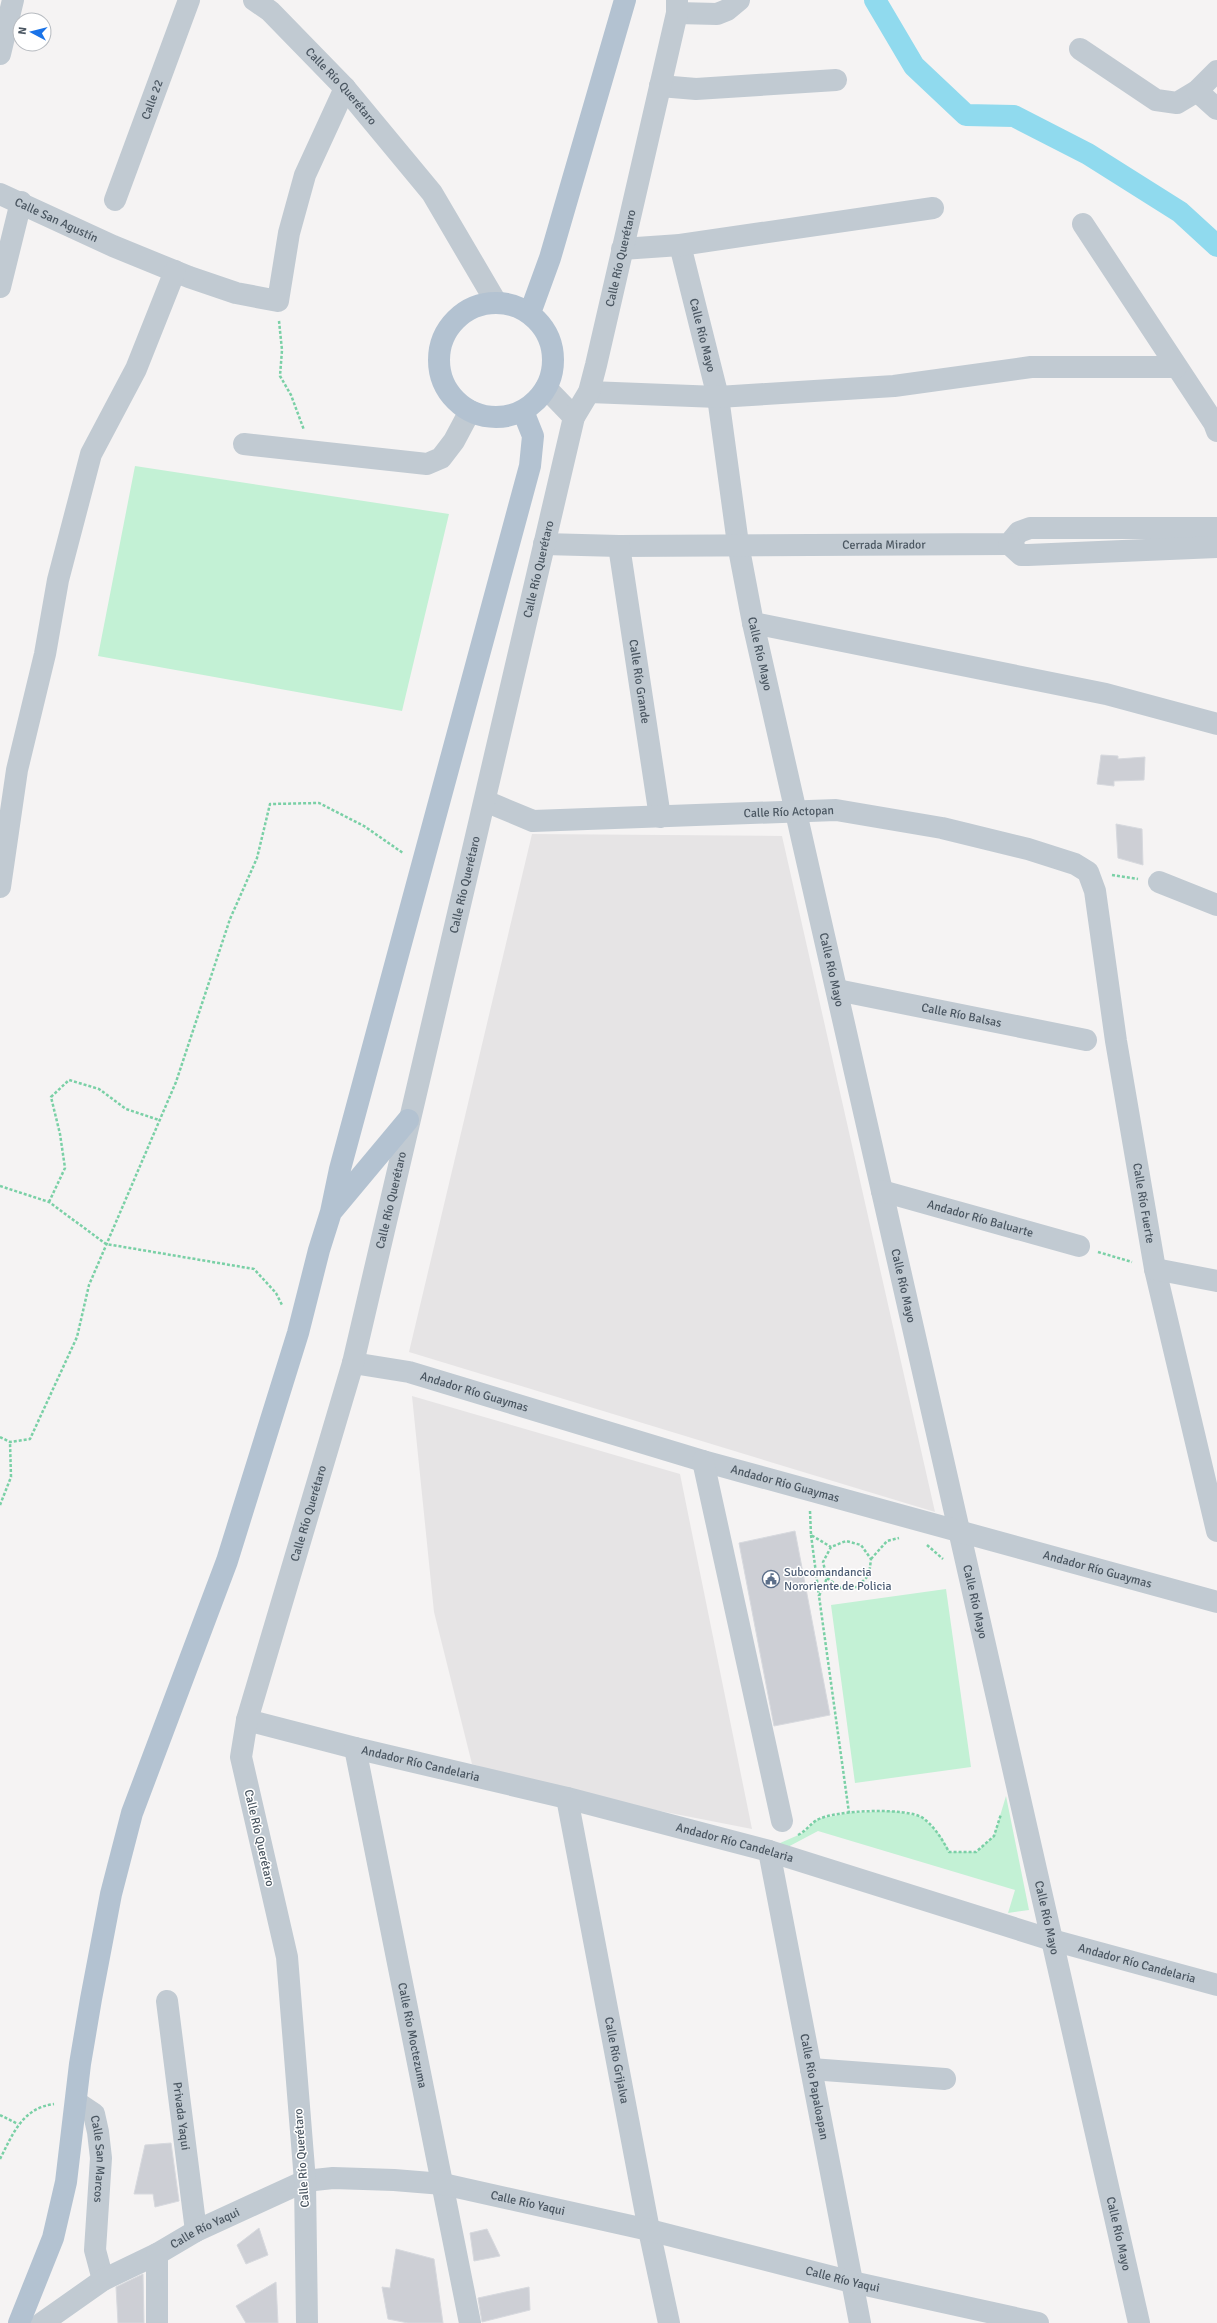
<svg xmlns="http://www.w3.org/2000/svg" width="1217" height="2323" font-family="Signika,sans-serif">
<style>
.education{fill:#e6e4e5}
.green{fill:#c3f1d5}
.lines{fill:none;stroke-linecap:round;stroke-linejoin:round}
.canal{stroke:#90daee;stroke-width:22}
.building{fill:#cdcfd5;stroke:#d7d9de}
.path{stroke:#7ad0a6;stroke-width:2.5;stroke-dasharray:3 2;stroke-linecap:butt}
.minor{stroke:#c1cad2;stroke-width:22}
.major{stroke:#b3c2d1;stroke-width:22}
.labels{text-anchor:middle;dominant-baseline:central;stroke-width:3;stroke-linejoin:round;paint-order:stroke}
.street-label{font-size:12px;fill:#4a5661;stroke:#fff}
.service-label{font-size:12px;fill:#4e5e75;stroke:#fff;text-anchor:start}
</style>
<rect width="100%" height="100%" fill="#f5f3f3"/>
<path class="education" d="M532,834L782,836L935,1512L409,1352Z
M412,1396L680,1474L752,1829L568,1793L472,1764L434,1612Z"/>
<path class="green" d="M135,466L449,514L402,711L98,656Z
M946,1589L971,1767L855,1783L831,1605Z
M1006,1796L1029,1910L1008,1913L1015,1890L818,1831L784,1849L771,1847L803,1833L818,1819L849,1813L893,1811L922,1817L940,1835L950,1852H976L994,1836Z"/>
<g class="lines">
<path class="canal" d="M875,0L914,66L966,115L1014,116L1088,154L1180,212L1217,246"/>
</g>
<path class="building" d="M1101,755L1118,756V759L1145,757L1144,780L1114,781V786L1097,784Z
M1116,824L1142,829L1143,865L1118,858Z
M795,1531L830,1715L774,1726L739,1543Z
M171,2143L179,2201L155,2207L153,2194H134L145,2145Z
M259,2228L268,2255L246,2264L237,2245Z
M487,2229L500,2256L474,2261L470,2233Z
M396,2249L434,2259L443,2323H408L388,2319L382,2287L390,2288Z
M143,2274L144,2323H118L116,2287Z
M276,2282L278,2323H246L236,2306Z
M529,2287L530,2310L482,2322L478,2298Z"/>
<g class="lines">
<path class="path" d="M279,321L282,350L280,376L291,395L304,430
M1112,875L1138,879
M0,1186L49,1202L106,1244L254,1269L276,1293L282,1305
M49,1202L65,1168L60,1134L51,1097L69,1080L99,1089L126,1109L159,1120
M1098,1252L1132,1262
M0,1437L10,1442L30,1439L77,1337L89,1285L176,1082L230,919L257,858L270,804L319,803L364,826L403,853
M0,1505L11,1477L10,1442
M810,1511L811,1535L831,1547
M811,1535L819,1596
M927,1545L943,1559
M871,1559L887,1541L899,1538
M827,1578L841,1588L857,1587L869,1575L871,1559L861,1545L846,1541L831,1547L823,1562L827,1578L819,1596L849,1813
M798,1835C806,1831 810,1824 817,1820C834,1810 907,1807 923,1818C935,1827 942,1839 949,1852H976L994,1836L1001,1814
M0,2115L18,2124
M0,2159C13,2134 22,2108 54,2104"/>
<g class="minor">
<path id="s1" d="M254,0L270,11L345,88L432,193L496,302"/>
<path d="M677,13L717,14L727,10L739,0"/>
<path d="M1080,49L1156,100L1177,103L1197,91L1217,71"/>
<path d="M0,54L13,0"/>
<path d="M660,86L696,89L836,80"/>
<path d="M1197,91L1217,109"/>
<path id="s2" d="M0,194L113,246L189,277L236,293L278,301L289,233L305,175L345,88"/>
<path id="s3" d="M115,200L189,0"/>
<path d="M1083,224L1214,423L1217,431"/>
<path id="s4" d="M680,245L718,397L738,544L753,623L1139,2323"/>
<path d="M622,249L680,245L933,208"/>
<path d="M0,287L21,202"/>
<path d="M546,388L574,417"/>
<path d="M589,392L718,397L894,386L1031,367H1176"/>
<path d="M244,444L427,464L441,458L454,441L470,411"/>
<path id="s5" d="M544,544L619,546L1009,544L1019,532L1030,528H1217"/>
<path d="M1009,544L1021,555H1028L1217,547"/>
<path id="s6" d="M619,546L660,817"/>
<path d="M753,623L1106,694L1217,724"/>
<path id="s7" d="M485,801L533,821L836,810L942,828L1028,849L1075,864L1088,872L1095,891L1116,1041L1155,1269L1217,1531"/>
<path d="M1159,882L1217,905"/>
<path d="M0,887L17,770L45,654L58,580L91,454L136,369L175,271"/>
<path id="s8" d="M837,990L1086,1040"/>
<path id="s9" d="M882,1191L1079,1246"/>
<path d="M1155,1269L1217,1281"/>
<path id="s10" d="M353,1363L409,1372L703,1461L1217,1602"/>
<path d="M703,1461L782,1821"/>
<path id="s11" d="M247,1720L355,1748L567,1798L769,1851L1052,1940L1217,1985"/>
<path id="s12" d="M355,1748L470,2323"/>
<path id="s13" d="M567,1798L649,2230L669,2323"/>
<path id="s14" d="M769,1851L860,2323"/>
<path id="s15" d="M167,2001L196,2231"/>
<path d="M811,2069L945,2079"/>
<path id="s16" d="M76,2102L94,2114L98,2132L101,2158L95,2250L103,2280"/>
<path id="s17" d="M42,2323L103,2280L157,2254L196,2231L305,2181L333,2178L394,2180L443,2184L649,2230L852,2282L1038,2323"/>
<path d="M157,2323V2254"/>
<path id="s18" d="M307,2323L305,2181L287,1957L241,1757L247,1720L353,1363L574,417L589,392L596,365L677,13V0"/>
</g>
<path class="major" d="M439 360a57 57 0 1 1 114 0a57 57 0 1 1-114 0Z
M530,313L550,258L625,0
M332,1211L408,1120
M19,2323L53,2238L66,2182L80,2064L91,1999L111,1894L132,1813L227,1561L298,1333L319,1250L331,1212L340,1169L530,466L533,436L523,411"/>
</g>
<defs>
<g id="civic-ring" transform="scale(0.9)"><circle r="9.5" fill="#fff" stroke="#5c6f8a" stroke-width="1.5"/><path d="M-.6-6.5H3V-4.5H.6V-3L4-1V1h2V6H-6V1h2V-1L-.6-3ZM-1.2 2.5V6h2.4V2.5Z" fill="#5c6f8a"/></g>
</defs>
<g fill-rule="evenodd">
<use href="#civic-ring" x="771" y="1579"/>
</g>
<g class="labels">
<g class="street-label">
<text stroke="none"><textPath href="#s1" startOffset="123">Calle Río Querétaro</textPath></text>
<text stroke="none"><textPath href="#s3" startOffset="107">Calle 22</textPath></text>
<text stroke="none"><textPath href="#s2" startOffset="62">Calle San Agustín</textPath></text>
<text stroke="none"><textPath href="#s18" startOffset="2120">Calle Río Querétaro</textPath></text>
<text stroke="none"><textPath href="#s4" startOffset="93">Calle Río Mayo</textPath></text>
<text stroke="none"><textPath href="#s5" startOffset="340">Cerrada Mirador</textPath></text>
<text stroke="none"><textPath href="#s18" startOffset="1797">Calle Río Querétaro</textPath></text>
<text stroke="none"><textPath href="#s4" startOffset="417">Calle Río Mayo</textPath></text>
<text stroke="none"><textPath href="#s6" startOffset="137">Calle Río Grande</textPath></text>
<text stroke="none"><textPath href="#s7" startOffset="308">Calle Río Actopan</textPath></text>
<text stroke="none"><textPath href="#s18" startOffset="1473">Calle Río Querétaro</textPath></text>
<text stroke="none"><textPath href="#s4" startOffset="741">Calle Río Mayo</textPath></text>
<text stroke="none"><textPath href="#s8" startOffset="127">Calle Río Balsas</textPath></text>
<text stroke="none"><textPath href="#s18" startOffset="1149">Calle Río Querétaro</textPath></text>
<text stroke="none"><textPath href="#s7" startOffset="952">Calle Río Fuerte</textPath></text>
<text stroke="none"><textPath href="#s9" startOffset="102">Andador Río Baluarte</textPath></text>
<text stroke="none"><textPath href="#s4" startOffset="1065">Calle Río Mayo</textPath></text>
<text stroke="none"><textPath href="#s10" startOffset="125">Andador Río Guaymas</textPath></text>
<text stroke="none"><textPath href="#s10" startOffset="449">Andador Río Guaymas</textPath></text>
<text stroke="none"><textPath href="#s18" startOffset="825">Calle Río Querétaro</textPath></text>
<text stroke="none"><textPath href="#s10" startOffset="773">Andador Río Guaymas</textPath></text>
<text stroke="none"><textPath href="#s4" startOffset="1389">Calle Río Mayo</textPath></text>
<text stroke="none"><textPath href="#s11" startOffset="179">Andador Río Candelaria</textPath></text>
<text transform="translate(259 1838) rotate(77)">Calle Río Querétaro</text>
<text stroke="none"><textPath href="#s11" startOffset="503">Andador Río Candelaria</textPath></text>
<text stroke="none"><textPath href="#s4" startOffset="1713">Calle Río Mayo</textPath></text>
<text stroke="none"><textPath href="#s11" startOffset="923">Andador Río Candelaria</textPath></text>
<text stroke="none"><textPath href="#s12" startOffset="293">Calle Río Moctezuma</textPath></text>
<text stroke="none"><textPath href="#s13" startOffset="267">Calle Río Grijalva</textPath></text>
<text stroke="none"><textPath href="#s14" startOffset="240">Calle Río Papaloapan</textPath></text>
<text stroke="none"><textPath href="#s15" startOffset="116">Privada Yaqui</textPath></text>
<text transform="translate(302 2158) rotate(-94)">Calle Río Querétaro</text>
<text stroke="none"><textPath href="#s16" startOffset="67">Calle San Marcos</textPath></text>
<text stroke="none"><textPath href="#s17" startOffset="525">Calle Río Yaqui</textPath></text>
<text stroke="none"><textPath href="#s17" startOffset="189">Calle Río Yaqui</textPath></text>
<text stroke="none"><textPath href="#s4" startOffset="2037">Calle Río Mayo</textPath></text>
<text stroke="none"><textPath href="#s17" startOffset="849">Calle Río Yaqui</textPath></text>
</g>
<g class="service-label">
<text x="784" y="1572">Subcomandancia<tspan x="784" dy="14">Nororiente de Policia</tspan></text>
</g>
</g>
<g transform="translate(32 32) rotate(277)"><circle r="19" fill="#ffffff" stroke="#b7bbc0"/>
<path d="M0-3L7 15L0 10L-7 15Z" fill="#1a73e8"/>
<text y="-6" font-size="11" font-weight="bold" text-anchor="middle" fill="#4a5661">N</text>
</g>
</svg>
